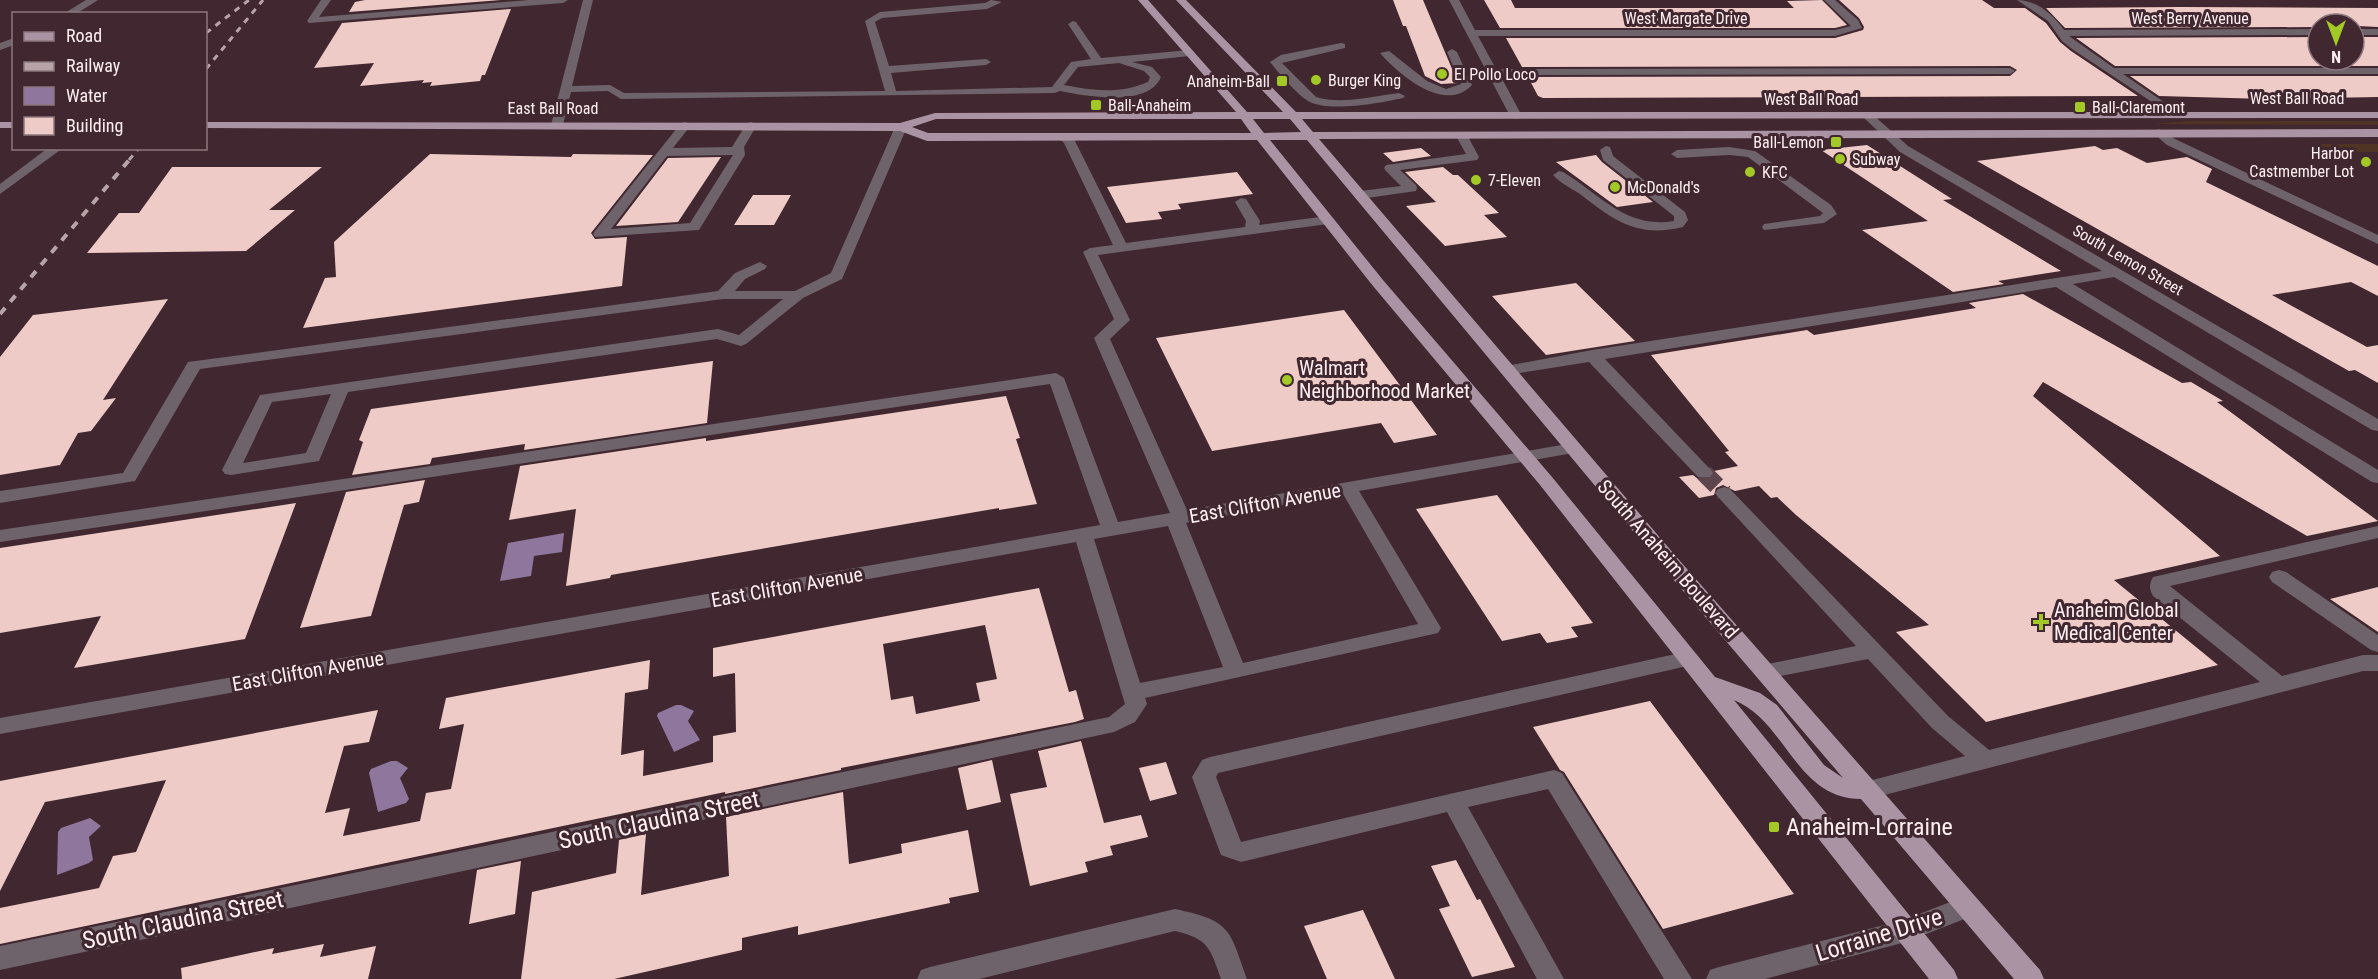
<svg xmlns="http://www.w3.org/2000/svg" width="2378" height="979" font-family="'Roboto Condensed',sans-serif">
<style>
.green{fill:#4f3323}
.water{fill:#8e769c}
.building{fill:#eecbc7;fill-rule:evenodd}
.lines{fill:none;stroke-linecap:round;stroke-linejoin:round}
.minor-tunnel{stroke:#5d454c;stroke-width:18;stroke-dasharray:18 9;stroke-linecap:butt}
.minor{fill:#6e636a;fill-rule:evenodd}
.major{fill:#aa94a4;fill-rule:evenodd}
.rail-far1{stroke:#b7a4a9;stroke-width:3;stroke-dasharray:6 6;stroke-linecap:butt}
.rail{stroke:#b7a4a9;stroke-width:4;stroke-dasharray:8 8;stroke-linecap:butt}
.poi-dot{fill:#a3c926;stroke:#41272f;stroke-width:2}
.labels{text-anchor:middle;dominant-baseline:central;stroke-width:6;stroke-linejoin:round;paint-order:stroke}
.far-street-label{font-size:16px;fill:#feeff3;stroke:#41272f}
.far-poi-label{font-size:16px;fill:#feeff3;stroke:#41272f;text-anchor:start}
.poi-label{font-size:20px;fill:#feeff3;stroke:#41272f;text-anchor:start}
.street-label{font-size:20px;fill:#feeff3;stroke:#41272f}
.near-street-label{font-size:24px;fill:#feeff3;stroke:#41272f}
.near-poi-label{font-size:24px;fill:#feeff3;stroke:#41272f;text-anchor:start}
</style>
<rect width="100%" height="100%" fill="#41272f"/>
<path class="green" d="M2188,121H2378V125L2153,124Z
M2314,144H2378V152H2331Z"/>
<path class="water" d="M564,533L562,552L534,556L531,576L500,581L508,543Z
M676,705H681L694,711L688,721L700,740L674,752L657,716L658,713Z
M391,761H397L408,768L400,778L409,799L406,803L378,812L369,773L371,769Z
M90,818L101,826L89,837L93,860L89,863L57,875L58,832L61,828Z"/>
<path class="building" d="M365,0H501L349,12L355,2Z
M1393,0H1423L1458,83L1441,84L1425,76L1406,26H1403Z
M1484,0H1511L1515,8H1794L1787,1L1822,0L1847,25L1835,28H1500Z
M1839,0H1982L1994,8H2025L2046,23L2060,42L2071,51L2138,96L1543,98L1538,96L1528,77L2010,76L2017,70L2010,66L1522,67L1506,38H1835L1863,30L1864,27L1859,18Z
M2181,7L2378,8V27L2318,24V27L2065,28L2046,8Z
M511,9L485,75H482L480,81L430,86L432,82L422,83L424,80L360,86L374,63L314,68L342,23Z
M2318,37V60H2354V37H2378V66H2115L2076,38Z
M2130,76H2378V97L2266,99L2159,96Z
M1867,145L1952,199L1943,200L2061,271L1998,281L2004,284L1953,292L1862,230L1928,221L1821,150Z
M2095,146L2103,150L2117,148L2147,163L2187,157L2212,169L2206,182L2378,266V296L2351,282L2272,295L2367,347L2378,345V383L2355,370L2349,371L1977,161Z
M1421,148L1431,156L1393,162L1383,153Z
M430,154L571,157L573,154L653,155L591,233L595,239L627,237L622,286L303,328L325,278L336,277L334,242Z
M1596,155L1602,162L1653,202L1617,207L1556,162Z
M721,157L678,222L616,226L668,158Z
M172,167H322L269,210H295L246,251L87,253L119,213H139Z
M1443,167L1453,175H1458L1499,213L1484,215L1507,237L1445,246L1406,206L1436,202L1405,172Z
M1237,172L1253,194L1178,204L1181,209L1158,212L1162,219L1126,223L1107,187Z
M753,195H791L774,225H734Z
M1576,283L1635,341L1546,355L1492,296Z
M2023,294L2182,383L2191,382L2223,401L2217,402L2378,521L2307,536L2043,382L2033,396L2220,556L2114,580L2218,665L1986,722L1896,632L1929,625L1796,515L1777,497L1771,498L1759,486L1735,491L1723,485L1716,488L1714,495L1699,498L1679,477L1693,475L1698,479H1710L1715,474L1714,471L1738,466L1725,452L1729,451L1651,355L1807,330L1814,335L1976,308L1969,303Z
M168,299L103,400L116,398L91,431L78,433L60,465L0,475V357L33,315Z
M1344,310L1437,435L1394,443L1381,423L1212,451L1156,338Z
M713,361L707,423L524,450L525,444L432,458L430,464L352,475L363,442L359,440L371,409Z
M1006,396L1020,438L1016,439L1037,504L999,510V508L714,557L611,575L610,578L566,586L576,509L509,520L520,466L706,438V441Z
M425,480L419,502L404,505L371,616L300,628L346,492Z
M1497,495L1593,623L1571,627L1578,637L1547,643L1540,633L1502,641L1416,509Z
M296,503L245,639L74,668L101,616L0,633V548Z
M2378,587V632L2330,599Z
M1039,588L1069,692L1076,690L1084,719L1075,722L841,768V770L725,794V792L0,944V908L99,888L113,856L136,852L166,780L45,802L0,891V781L378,710L369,742L344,746L325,813L350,808L343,836L420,821L426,793L451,789L464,724L439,729L446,698L650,660L648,689L625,693L621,755L644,750L643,776L713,762V736L736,732L735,673L713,677V648ZM985,625L997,679L976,683L980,701L916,714L913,696L891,700L883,644Z
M1650,701L1794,894L1663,929L1564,772L1560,770L1533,727Z
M1081,741L1104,823L1141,815L1148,837L1110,846L1113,855L1085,862L1088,872L1030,886L1010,794L1047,787L1038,751Z
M992,760L1001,802L967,810L958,768Z
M1166,762L1177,794L1150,801L1139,768Z
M843,792L849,864L902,853L901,844L968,830L979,892L949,898L950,903L798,935V926L742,938V950L614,979H521L532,892L616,873L619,840L646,834L641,895L729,876L726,817Z
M1456,860L1477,900L1480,899L1515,967L1472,977L1439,909L1450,906L1431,866Z
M521,861L515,914L469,924L477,870Z
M1363,910L1395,979H1327L1304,926Z
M324,944L320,957L376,946L368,979H182L181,968L274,948L272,954Z"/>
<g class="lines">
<path class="minor-tunnel" d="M1704,473L1724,493"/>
<path class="minor" d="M86,0H98L76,14H63Z
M321,0H331L319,17L529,0H568L563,3L309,23L307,21Z
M583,0H593L572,86L610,85L624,93L885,91L865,21L880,12L985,3L991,0L1002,2L987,9L882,18L875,22L889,66L986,59L991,62L986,65L891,73L896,91L1052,87L1071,62L1091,59L1068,24L1073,21L1076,22L1101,58L1190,50L1195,53L1190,56L1132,62L1152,67L1161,77C1148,108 1086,96 1060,91L1055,93L621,99L608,91L571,92L563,125L557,128L551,125ZM1119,63L1144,71L1150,77L1148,82C1121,94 1093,91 1064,85L1078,67Z
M1449,0H1459L1475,30H1835L1851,26L1824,0H1835L1858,20L1862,28L1835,36H1478L1496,69L2010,68L2015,71L2010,74L1500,75L1522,116L1516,119L1510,116Z
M2017,0C2037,0 2053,15 2064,30L2318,29V35L2069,36L2114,68H2378V74H2123L2180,113V117L2176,118L2072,49L2062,41L2048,21Z
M2354,29H2378V35H2354Z
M14,38V45L0,50V43Z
M1341,43L1345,44V48L1282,63L1316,97C1341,105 1373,96 1399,93L1405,96L1403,98C1381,103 1330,112 1310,102C1298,96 1278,72 1270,62L1281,55Z
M1452,49L1457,52L1472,85C1445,114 1399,75 1380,53L1389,51L1427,81L1446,89L1461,84L1447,52Z
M1867,112L1871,113L1908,146L2378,419V431L2372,430L2114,277L2073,284L2378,470V483L2372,482L2056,287L1605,359L1710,469L1713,473L1710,477H1698L1589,362L1507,375L1501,373L1499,370L1501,367L1592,350L2102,271L1900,152L1863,117V113Z
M685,122L691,125L673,148L732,147L747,123L751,122L757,125L744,147L745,155L699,230L595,237L593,234L595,231L681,123ZM733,155L690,223L611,229L667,156Z
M901,123L907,127L842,279L803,298L746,344L741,346L717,339L348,392L319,461L231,475L225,474L222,470L260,395L718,329L739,335L783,299H723L200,369L135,481L0,503V491L123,473L188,362L718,291L735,273L760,262L767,266L765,269L745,279L735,291H795L831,273L895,127ZM331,394L306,453L243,463L272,402Z
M2159,129L2175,139L2378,235V244L2167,145L2153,133Z
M1462,132L1466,133L1479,157L1477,160L1400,170L1416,185L1417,188L1416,191L1360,199L1354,195L1360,191L1401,186L1386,171L1384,168L1386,165L1466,154L1456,136Z
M1064,133L1075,141L1126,243L1245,227L1246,221L1235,202L1241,198L1246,199L1260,221L1259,225L1328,216L1335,220L1328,224L1098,255L1130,320L1110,339L1187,510L1573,443L1579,444L1582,448L1579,452L1573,453L1359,491L1441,628L1438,633L1145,698L1147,704L1135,722L1114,732L0,970V946L1109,717L1125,704L1076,542L0,734V718L1100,525L1050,384L0,542V530L1056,373L1064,378L1118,522L1170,513L1094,338L1114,319L1083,252L1090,248L1113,245L1064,143L1058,137ZM1343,494L1418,624L1243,663L1186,523ZM1168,526L1223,667L1140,683L1094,539Z
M1606,146L1610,147L1613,156L1685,212L1688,220L1683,227C1637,238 1615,221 1580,194C1571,188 1560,183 1553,175L1559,171L1563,172C1601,195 1626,229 1674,221V216L1603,160L1600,150Z
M1729,147L1755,151L1831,205L1837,214L1824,223L1764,230L1762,227L1764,224L1820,216L1823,213L1748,157L1729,155L1677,158L1671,154L1677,150Z
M48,148H63L0,194V184Z
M1724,487L1730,489L1948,716L1989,750L2260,682L2153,596C2149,589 2149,584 2153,577L2378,526V538L2170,586L2282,676L2363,655H2378V671H2363L1869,799L1861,797L1857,790L1861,783L1965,756L1932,728L1868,659L1765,679L1758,676L1754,671L1758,666L1856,646L1718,497L1715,493L1718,489Z
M2279,570L2286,572L2378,635V652L2371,650L2272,582L2269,577L2272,572Z
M1689,651L1696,654L1699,659L1696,664L1218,773L1216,777L1241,842L1554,770L1562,773L1692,979H1664L1548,789L1468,807L1564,979H1537L1447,812L1241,862L1221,855L1192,777L1202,760L1210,757Z
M1968,895L1977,898L1981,906L1977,914L1906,942L1765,979H1706L1710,970L1719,967L1904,920Z
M1175,909C1231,921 1229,928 1247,979H1221C1210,948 1209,939 1175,931L979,979H917L921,970L930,967Z"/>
<path class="major" d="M1138,0H1148L1247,112H1283L1176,0H1186L1296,112H2378V118L1302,119L1313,132L2378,129V137L1319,139L1680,561L2040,970L2044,979H2014L1861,799C1796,799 1787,722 1734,700L1954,970L1958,979H1929L1540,485L1373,286L1257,140L927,141L900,131L206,128V122L900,123L935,113L1236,112ZM936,119H1241L1251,133H928L912,127ZM1253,119H1290L1301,132L1264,133ZM1270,140H1307L1666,571L1843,778L1824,765L1777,705L1760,693L1715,677L1552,477L1383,280Z
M0,122H14V128H0Z"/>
<path class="rail-far1" d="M206,33L249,0
M206,69L263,0
M129,160L139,148"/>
<path class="rail" d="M0,314L130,159"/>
</g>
<g class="poi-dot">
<circle cx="1442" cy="74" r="6"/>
<circle cx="1316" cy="80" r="6"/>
<rect x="1276" y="75" width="12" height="12" rx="3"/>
<rect x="1090" y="99" width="12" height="12" rx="3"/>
<rect x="2074" y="101" width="12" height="12" rx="3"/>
<rect x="1830" y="136" width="12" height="12" rx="3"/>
<circle cx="1840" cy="159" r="6"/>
<circle cx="2366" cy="162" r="6"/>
<circle cx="1750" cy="172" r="6"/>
<circle cx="1476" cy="180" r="6"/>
<circle cx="1615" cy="187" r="6"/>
<circle cx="1287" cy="380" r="6"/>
<path d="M2038 613h6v6h6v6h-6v6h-6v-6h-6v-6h6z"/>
<rect x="1768" y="821" width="12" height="12" rx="3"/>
</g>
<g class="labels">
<g class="far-street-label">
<text x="1686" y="18">West Margate Drive</text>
<text x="2190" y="18">West Berry Avenue</text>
<text x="2297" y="98">West Ball Road</text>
<text x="1811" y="99">West Ball Road</text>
<text x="553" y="108">East Ball Road</text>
<text transform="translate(2128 260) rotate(30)">South Lemon Street</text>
</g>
<g class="far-poi-label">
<text x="1454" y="74">El Pollo Loco</text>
<text x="1328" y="80">Burger King</text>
<text x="1270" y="81" text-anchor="end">Anaheim-Ball</text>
<text x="1108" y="105">Ball-Anaheim</text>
<text x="2092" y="107">Ball-Claremont</text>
<text x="1824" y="142" text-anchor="end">Ball-Lemon</text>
<text x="2354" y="153" text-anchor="end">Harbor<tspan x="2354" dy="18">Castmember Lot</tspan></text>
<text x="1852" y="159">Subway</text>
<text x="1762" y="172">KFC</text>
<text x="1488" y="180">7-Eleven</text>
<text x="1627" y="187">McDonald's</text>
</g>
<g class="poi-label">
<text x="1299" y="368">Walmart<tspan x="1299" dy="23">Neighborhood Market</tspan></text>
<text x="2054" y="610">Anaheim Global<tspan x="2054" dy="23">Medical Center</tspan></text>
</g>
<g class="street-label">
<text transform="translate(1265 503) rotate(-10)">East Clifton Avenue</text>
<text transform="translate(1668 559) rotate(49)">South Anaheim Boulevard</text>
<text transform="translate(787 587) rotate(-10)">East Clifton Avenue</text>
<text transform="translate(308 671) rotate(-10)">East Clifton Avenue</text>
</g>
<g class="near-street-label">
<text transform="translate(659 820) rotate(-12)">South Claudina Street</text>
<text transform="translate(183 920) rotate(-12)">South Claudina Street</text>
<text transform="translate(1879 935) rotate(-17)">Lorraine Drive</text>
</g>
<g class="near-poi-label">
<text x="1786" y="827">Anaheim-Lorraine</text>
</g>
</g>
<rect x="12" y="12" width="195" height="138" fill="#41272f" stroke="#8d777d" stroke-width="1.5"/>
<rect x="24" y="32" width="30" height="9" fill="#aa94a4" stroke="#8d777d" stroke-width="1.5"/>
<text x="66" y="42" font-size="18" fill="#feeff3">Road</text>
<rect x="24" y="62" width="30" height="9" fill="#b7a4a9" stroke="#8d777d" stroke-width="1.5"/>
<text x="66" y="72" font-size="18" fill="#feeff3">Railway</text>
<rect x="24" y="87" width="30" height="18" fill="#8e769c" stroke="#8d777d" stroke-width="1.5"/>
<text x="66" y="102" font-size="18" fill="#feeff3">Water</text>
<rect x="24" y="117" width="30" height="18" fill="#eecbc7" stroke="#8d777d" stroke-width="1.5"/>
<text x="66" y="132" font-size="18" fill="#feeff3">Building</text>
<g transform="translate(2336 42) rotate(180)"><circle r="28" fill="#41272f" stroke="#8d777d" stroke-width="1.5"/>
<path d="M0-4.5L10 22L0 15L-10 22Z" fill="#a3c926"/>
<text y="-9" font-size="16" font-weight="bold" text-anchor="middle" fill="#feeff3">N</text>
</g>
</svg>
